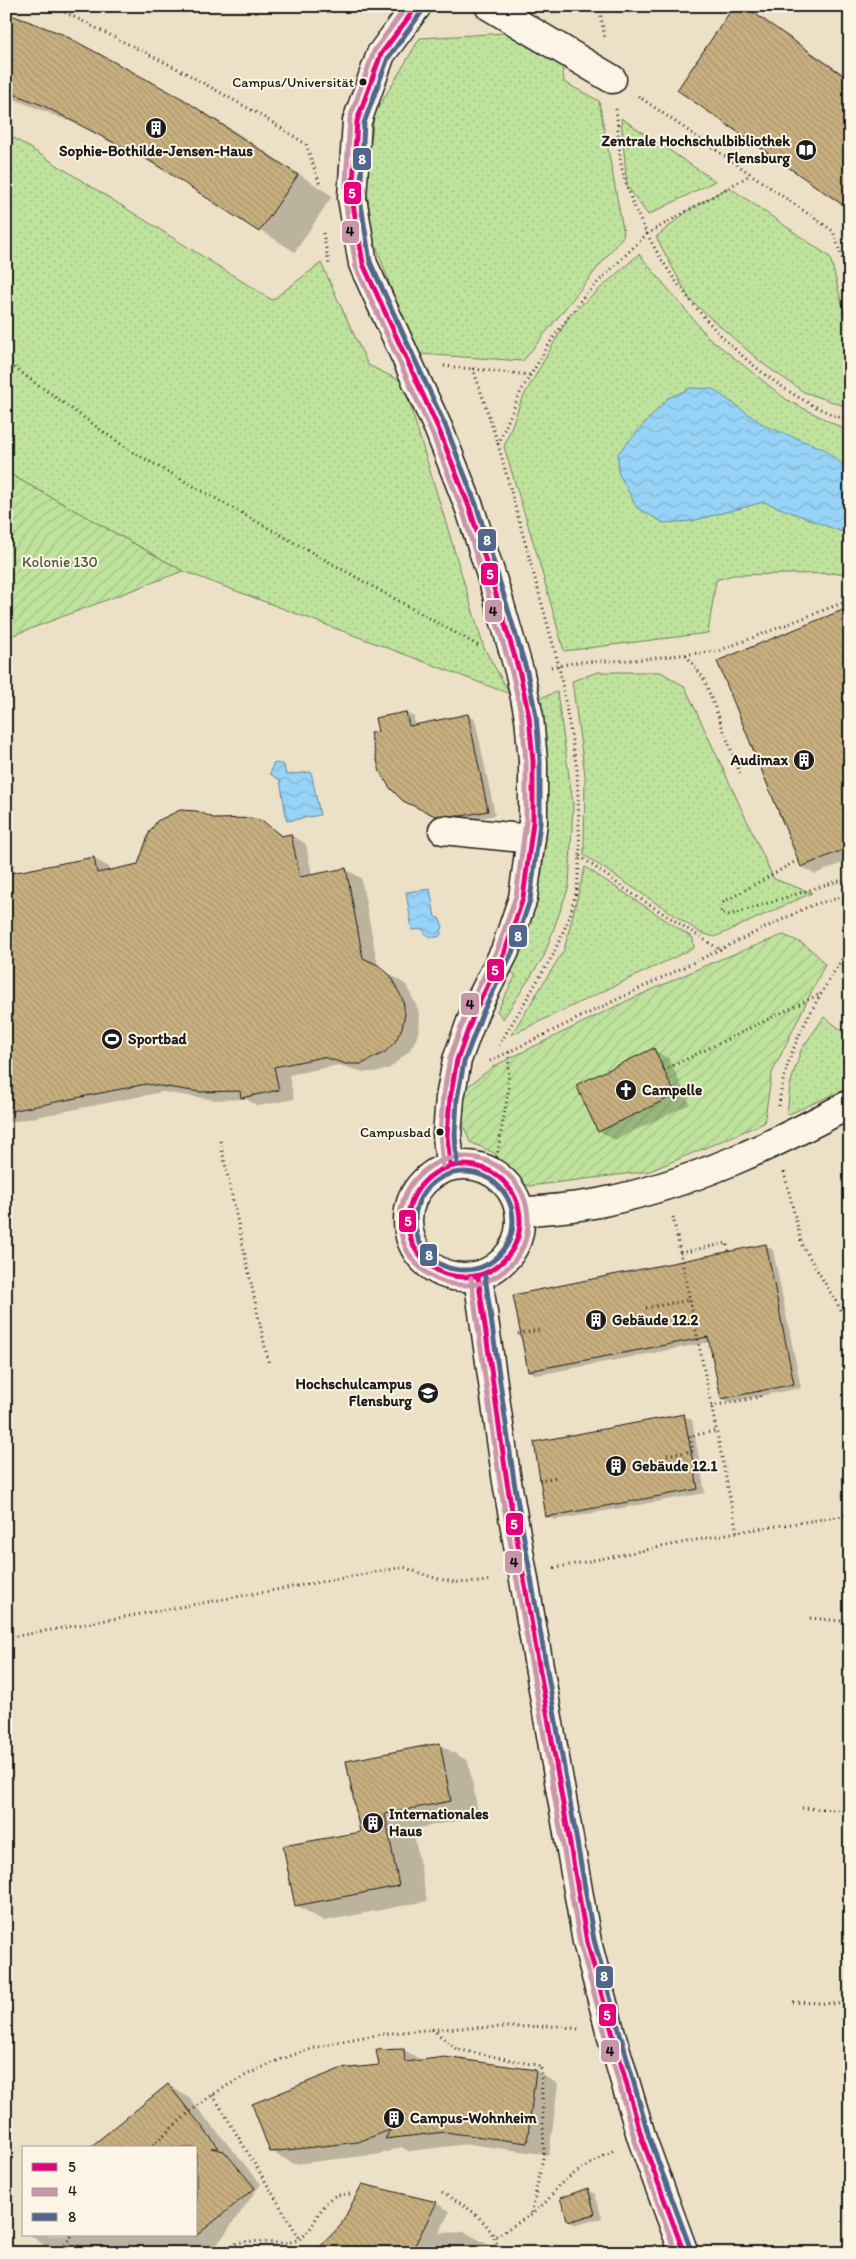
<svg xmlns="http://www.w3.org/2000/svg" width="856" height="2259" font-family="Itim,sans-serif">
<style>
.built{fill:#ece0c6;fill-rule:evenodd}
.grass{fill:url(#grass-dots);stroke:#6e805c}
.garden{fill:url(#garden-furrows);stroke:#6e805c}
.water{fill:url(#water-waves);stroke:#658a9f}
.shadow{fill:#0003}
.building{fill:url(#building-back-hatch);stroke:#1c1c1c}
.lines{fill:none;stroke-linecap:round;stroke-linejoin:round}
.minor-casing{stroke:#1c1c1c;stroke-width:31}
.path{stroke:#1c1c1c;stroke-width:3;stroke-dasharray:1 4;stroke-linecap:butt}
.minor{stroke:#fcf5e5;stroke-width:28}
.bus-1-casing{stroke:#fcf5e5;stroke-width:9}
.bus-2-casing{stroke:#fcf5e5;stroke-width:9}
.bus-3-casing{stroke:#fcf5e5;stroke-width:9}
.bus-1{stroke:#e5007d;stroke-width:5}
.bus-2{stroke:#c895aa;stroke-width:5}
.bus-3{stroke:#51668d;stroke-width:5}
.bus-dot{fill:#1c1c1c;stroke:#fcf5e5;stroke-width:2}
.labels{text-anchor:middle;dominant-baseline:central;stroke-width:4;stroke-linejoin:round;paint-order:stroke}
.bus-label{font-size:14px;fill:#1c1c1c;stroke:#fcf5e5;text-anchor:end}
.poi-label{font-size:15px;font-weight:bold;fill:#1c1c1c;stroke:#fcf5e5;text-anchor:start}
.park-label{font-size:15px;fill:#4d5843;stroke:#fcf5e5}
.line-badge{stroke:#fcf5e5;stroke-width:2}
.badge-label{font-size:14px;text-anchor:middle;font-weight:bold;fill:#fff}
.pale-badge-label{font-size:14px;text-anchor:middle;font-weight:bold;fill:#111}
</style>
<defs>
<pattern id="grass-dots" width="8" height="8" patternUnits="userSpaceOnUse" patternTransform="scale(1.25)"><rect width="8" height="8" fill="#bfe39d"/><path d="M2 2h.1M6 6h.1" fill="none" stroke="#a4c287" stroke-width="1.8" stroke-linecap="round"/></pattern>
<pattern id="garden-furrows" width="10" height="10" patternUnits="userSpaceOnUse" patternTransform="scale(1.25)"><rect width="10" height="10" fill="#bfe39d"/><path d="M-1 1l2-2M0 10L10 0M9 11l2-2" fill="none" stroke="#a4c287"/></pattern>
<pattern id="water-waves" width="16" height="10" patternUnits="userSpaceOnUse" patternTransform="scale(1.25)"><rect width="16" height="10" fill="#96d3f7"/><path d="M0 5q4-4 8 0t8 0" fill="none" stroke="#81b5d3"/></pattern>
<pattern id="building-back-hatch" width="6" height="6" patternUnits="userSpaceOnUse" patternTransform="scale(1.25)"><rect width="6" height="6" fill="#c8af7f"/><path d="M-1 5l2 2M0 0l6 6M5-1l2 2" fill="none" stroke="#ab966d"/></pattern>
</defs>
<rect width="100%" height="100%" fill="#fcf5e5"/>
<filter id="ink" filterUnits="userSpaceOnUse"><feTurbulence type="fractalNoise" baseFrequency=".02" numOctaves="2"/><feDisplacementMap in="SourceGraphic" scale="10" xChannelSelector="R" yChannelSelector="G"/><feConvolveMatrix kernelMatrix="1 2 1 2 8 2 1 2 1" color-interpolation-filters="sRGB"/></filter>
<g filter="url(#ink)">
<path class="built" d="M6,6H850V2253H6V638L183,571L6,472ZM24,2148H196V2235H24Z"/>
<path class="grass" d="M558,30L564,82L599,101L624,235L523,361L419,354L396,302L373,237L366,183L374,115L420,38Z
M621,118L715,181L648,215L627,186Z
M6,133L272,300L321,263L368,365L403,382L484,648L510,694L183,571L6,472Z
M729,187L830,257L850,335V408L804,392L763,364L690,300L656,237L690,209Z
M639,254L708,337L787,400L850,432V573L733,575L716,580L708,633L564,651L536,551L504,447L521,401L569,316Z
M598,672H661L685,687L774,879L812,893L715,937L701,933L584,855L585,775L572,681Z
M557,692L573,804L569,886L544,956L503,1019L497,1011L516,975L506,970C514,952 525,933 531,914C554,846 548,768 540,698Z
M585,867L693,938L694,948L511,1035L564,950Z
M824,1017L850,1036V1087L787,1115L790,1085L801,1050Z"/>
<path class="garden" d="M6,472L183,571L6,638Z
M783,935C802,942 813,949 825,964L772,1073L764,1123L650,1171L529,1186L516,1180L494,1153L470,1142L459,1113L466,1088L494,1066L629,1000L711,963Z"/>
<path class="water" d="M691,388L713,389L765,426L824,449L850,471V535L764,502L692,521L664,523L637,508L618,472V453L668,398Z
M277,763L284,765L286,775L311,772L320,815L287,821L280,780L270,774L273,764Z
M430,889L435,917L439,918L443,926L440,936C434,939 425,937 423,929L412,930L406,892Z"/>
<path class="shadow" d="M743,6L850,78V209Z
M6,14L182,100L219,121L332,196L295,252L173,175L79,125L6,96Z
M850,609V860L815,874L802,867Z
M406,713L414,717L415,726L468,715L475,719L495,815L470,820H444L412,805L379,733Z
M216,820L263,823L285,837L291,835L306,844L312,875L345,869L361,878L378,966L406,985L418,1009L420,1023L417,1037L410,1050L390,1068L378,1072H363L339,1065L289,1075L294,1099L258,1106L246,1099L216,1100L162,1092L6,1123V875L93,858L109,867L110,871L139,866Z
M654,1050L669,1059L690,1104L615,1140L599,1131Z
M766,1246L773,1250L801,1388L729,1402L722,1398L711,1342L537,1375L529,1371Z
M684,1416L692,1420L705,1493L555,1520L547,1516Z
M440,1745L468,1761L479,1817L413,1829L427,1901L324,1921L296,1905Z
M404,2050L423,2061L536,2071L558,2084L549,2155L468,2144L409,2151L401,2147L381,2154L294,2164L272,2152L381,2066L377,2051Z
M168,2085L189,2098L261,2184L211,2253H55L30,2235H196V2148Z
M588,2189L595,2194L602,2218L576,2225L569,2221Z
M436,2203L450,2211L439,2233L465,2232L496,2249L498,2253H316Z"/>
<path class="building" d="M734,6H744L850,80V210L677,90Z
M6,13L62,34L183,99L298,175L259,232L138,153L137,155L42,105L6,91Z
M850,607V847L801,867L717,661Z
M406,712L409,726L468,714L488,811L461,816H435L403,801L390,788L380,772L370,733L378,732L375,718Z
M180,810L197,811L216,819L251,818L263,821L281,836L291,834L300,877L346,868L363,958L378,965L390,975L403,1000L405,1014L402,1028L395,1042L385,1052L362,1064H346L323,1057L274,1067L279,1090L241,1098L240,1091L200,1092L146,1084L6,1112V874L94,857L97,873L138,864L149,833L157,821Z
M654,1048L675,1095L598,1132L576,1085Z
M766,1244L794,1384L721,1399L708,1337L528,1371L513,1295Z
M684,1414L698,1489L546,1517L534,1442Z
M440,1743L451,1801L385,1814L399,1886L295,1906L283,1846L360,1832L346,1761Z
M404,2049L405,2062L445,2057L536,2070L527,2143L445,2132L385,2139L390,2130L358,2142L270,2152L252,2104L340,2069L379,2065L376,2050Z
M168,2084L219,2148H211L224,2151L255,2188L196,2236V2148H89Z
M362,2184L437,2202L411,2253H314L341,2225Z
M588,2188L595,2214L568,2222L560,2198Z"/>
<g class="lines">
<g class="minor-casing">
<path id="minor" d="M417,6L381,54L357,121L352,198L363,264L439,430L470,509L496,591L520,674L529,717L533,761V822L523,898L505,951L475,1011L457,1060L450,1098L447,1135L450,1165
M489,6L612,79
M443,830L531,839
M408 1221a56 56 0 1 1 112 0a56 56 0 1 1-112 0Z
M520,1212C548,1209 576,1208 603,1202C691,1184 772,1146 850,1104
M478,1277L507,1482L587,1942L611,2034L642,2139L684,2253"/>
</g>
<path class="path" d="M46,6L66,13L180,70L262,116L306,144L320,185
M599,6L605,39
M638,96L833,231L850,282
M616,109C619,131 618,156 624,177C653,277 750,388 850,421
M323,233L329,264
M6,362L129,450L479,646
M444,366L531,375
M473,368L498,444L559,666L577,769L580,856L577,888L570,916L553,955L499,1045
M498,444L521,391L551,341L584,296L647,234L750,175
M686,655L704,679L740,773
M551,667L578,662L634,660L718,651L850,600
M580,856L625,889L719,949
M798,860L722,903L721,913L730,915L838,881L850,884
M490,1061L812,905L850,895
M664,1070L820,994
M779,1106C784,1049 820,995 850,946
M220,1141L269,1365
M494,1172L508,1093L509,1052
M784,1172L802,1245L850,1325
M673,1217L737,1532
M680,1253L727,1243L729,1252
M646,1308L690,1300
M518,1334L539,1330
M711,1406L760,1397L759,1391
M667,1455L693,1451L690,1436L716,1431
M539,1480L558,1477
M554,1568L737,1532L850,1515
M810,1618L850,1622
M6,1638L404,1567C434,1579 459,1587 491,1580
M802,1808L850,1811
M793,2002L842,2004L850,2010
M432,2029L456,2049L541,2066L544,2153L531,2215
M213,2095L300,2239
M149,2148C170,2130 191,2109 214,2094C323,2023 434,2029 559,2026L578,2029
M442,2193C469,2207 492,2222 500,2253
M496,2236L531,2215L547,2201L559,2185L575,2173L614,2150
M59,2253L72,2235
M224,2253C241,2230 274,2250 297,2240C315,2233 317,2205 335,2196C338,2194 345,2195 350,2194"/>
<use href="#minor" class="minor"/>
<g class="bus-1-casing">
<path id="bus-1" d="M417,6L381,54L357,121L352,198L363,264L439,430L470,509L520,674L529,717L533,761V822L523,898L505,951L475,1011L457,1060L450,1098L447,1135L450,1165
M408 1221a56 56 0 1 1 112 0a56 56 0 1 1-112 0Z
M478,1277L507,1482L587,1942L642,2139L684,2253"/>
</g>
<g class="bus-2-casing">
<path id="bus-2" d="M407,6L374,51L350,118L345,199L356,267L432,433L463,512L513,676L522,718L526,761V822L516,896L498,948L468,1008L450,1058L443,1097L440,1134L443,1166
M400 1221a64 64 0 1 1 128 0a64 64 0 1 1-128 0Z
M471,1278L500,1483L580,1943L635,2141L676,2253"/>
</g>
<g class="bus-3-casing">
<path id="bus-3" d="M423,10L388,58L364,123L360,198L370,262L446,427L477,507L527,672L536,716L540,761V823L530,900L512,953L482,1014L464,1062L457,1099L455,1135L457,1164
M415 1221a49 49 0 1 1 98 0a49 49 0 1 1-98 0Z
M485,1276L514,1481L594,1940L649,2137L691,2250"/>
</g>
<use href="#bus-1" class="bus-1"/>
<use href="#bus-2" class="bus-2"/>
<use href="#bus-3" class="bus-3"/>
</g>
</g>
<defs>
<g id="building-disc" transform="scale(1.125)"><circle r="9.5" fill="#1c1c1c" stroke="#fcf5e5"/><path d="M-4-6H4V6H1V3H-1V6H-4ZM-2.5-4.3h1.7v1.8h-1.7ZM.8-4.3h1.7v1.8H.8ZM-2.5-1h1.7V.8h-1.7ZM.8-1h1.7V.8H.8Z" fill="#fff"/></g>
<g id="library-disc" transform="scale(1.125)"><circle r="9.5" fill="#1c1c1c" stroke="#fcf5e5"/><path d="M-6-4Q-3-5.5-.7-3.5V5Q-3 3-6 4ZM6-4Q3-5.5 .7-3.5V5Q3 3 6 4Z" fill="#fff"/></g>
<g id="stadium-disc" transform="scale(1.125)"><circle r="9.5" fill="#1c1c1c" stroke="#fcf5e5"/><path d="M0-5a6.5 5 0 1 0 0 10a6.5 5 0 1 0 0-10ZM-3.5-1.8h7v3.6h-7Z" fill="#fff"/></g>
<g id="church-disc" transform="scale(1.125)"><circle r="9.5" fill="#1c1c1c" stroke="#fcf5e5"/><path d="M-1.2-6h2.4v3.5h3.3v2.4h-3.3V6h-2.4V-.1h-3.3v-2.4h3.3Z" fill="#fff"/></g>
<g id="university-disc" transform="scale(1.125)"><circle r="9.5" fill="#1c1c1c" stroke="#fcf5e5"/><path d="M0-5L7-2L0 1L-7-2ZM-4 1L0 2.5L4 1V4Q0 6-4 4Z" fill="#fff"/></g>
</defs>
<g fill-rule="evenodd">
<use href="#building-disc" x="156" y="128"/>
<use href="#library-disc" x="806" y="150"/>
<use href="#building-disc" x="804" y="760"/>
<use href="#stadium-disc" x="112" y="1039"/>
<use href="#church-disc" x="626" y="1090"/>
<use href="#building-disc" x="596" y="1320"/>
<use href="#university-disc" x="428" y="1393"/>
<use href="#building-disc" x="616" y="1466"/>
<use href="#building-disc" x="373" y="1823"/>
<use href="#building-disc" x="394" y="2118"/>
</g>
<g class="bus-dot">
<circle cx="363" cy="82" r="4.5"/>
<circle cx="440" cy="1132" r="4.5"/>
</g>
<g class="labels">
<g class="bus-label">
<text x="354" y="82">Campus/Universität</text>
<text x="431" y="1132">Campusbad</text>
</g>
<g class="poi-label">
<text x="790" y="141" text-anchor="end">Zentrale Hochschulbibliothek<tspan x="790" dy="17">Flensburg</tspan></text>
<text x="156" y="151" text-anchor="middle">Sophie-Bothilde-Jensen-Haus</text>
<text x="788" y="760" text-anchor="end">Audimax</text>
<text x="128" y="1039">Sportbad</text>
<text x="642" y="1090">Campelle</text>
<text x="612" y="1320">Gebäude 12.2</text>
<text x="412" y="1384" text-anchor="end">Hochschulcampus<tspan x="412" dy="17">Flensburg</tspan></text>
<text x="632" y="1466">Gebäude 12.1</text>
<text x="389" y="1814">Internationales<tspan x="389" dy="17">Haus</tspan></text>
<text x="410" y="2118">Campus-Wohnheim</text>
</g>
<g class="park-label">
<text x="60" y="562">Kolonie 130</text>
</g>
</g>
<g class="line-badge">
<rect x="352" y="147" width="20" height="24" rx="5" fill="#51668d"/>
<rect x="343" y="181" width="19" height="24" rx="5" fill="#e5007d"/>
<rect x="341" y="220" width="19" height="24" rx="5" fill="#c895aa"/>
<rect x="477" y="528" width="20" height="24" rx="5" fill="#51668d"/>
<rect x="480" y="562" width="19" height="24" rx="5" fill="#e5007d"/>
<rect x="484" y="599" width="19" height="24" rx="5" fill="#c895aa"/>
<rect x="508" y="924" width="20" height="24" rx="5" fill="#51668d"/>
<rect x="486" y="958" width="19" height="24" rx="5" fill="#e5007d"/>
<rect x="460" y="992" width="20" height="24" rx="5" fill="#c895aa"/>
<rect x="398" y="1209" width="19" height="24" rx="5" fill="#e5007d"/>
<rect x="419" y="1243" width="19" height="24" rx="5" fill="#51668d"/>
<rect x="505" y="1512" width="19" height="24" rx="5" fill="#e5007d"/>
<rect x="504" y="1550" width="19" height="24" rx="5" fill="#c895aa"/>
<rect x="595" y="1965" width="19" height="24" rx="5" fill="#51668d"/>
<rect x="598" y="2003" width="19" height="24" rx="5" fill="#e5007d"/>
<rect x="600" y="2039" width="20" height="24" rx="5" fill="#c895aa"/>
</g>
<g class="badge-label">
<text x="362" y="164">8</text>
<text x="352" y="198">5</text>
<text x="487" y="545">8</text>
<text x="490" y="579">5</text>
<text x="518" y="941">8</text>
<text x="495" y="975">5</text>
<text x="408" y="1226">5</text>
<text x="429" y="1260">8</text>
<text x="514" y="1529">5</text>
<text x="604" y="1981">8</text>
<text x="607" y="2020">5</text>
</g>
<g class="pale-badge-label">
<text x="350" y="236">4</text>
<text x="493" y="616">4</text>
<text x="470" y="1009">4</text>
<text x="514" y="1567">4</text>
<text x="610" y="2056">4</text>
</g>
<rect width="856" height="2259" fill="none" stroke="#fcf5e5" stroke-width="25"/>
<rect x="12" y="12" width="831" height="2234" fill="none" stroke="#1c1c1c" stroke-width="2" filter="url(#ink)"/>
<rect x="22" y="2146" width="175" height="90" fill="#fcf5e5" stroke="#a29e95"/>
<rect x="32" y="2163" width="25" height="8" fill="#e5007d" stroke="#a29e95"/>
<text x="68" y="2172" font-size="15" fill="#1c1c1c">5</text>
<rect x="32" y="2188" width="25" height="8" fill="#c895aa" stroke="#a29e95"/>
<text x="68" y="2196" font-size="15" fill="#1c1c1c">4</text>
<rect x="32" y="2213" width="25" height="8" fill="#51668d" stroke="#a29e95"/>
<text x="68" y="2222" font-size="15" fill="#1c1c1c">8</text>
</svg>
